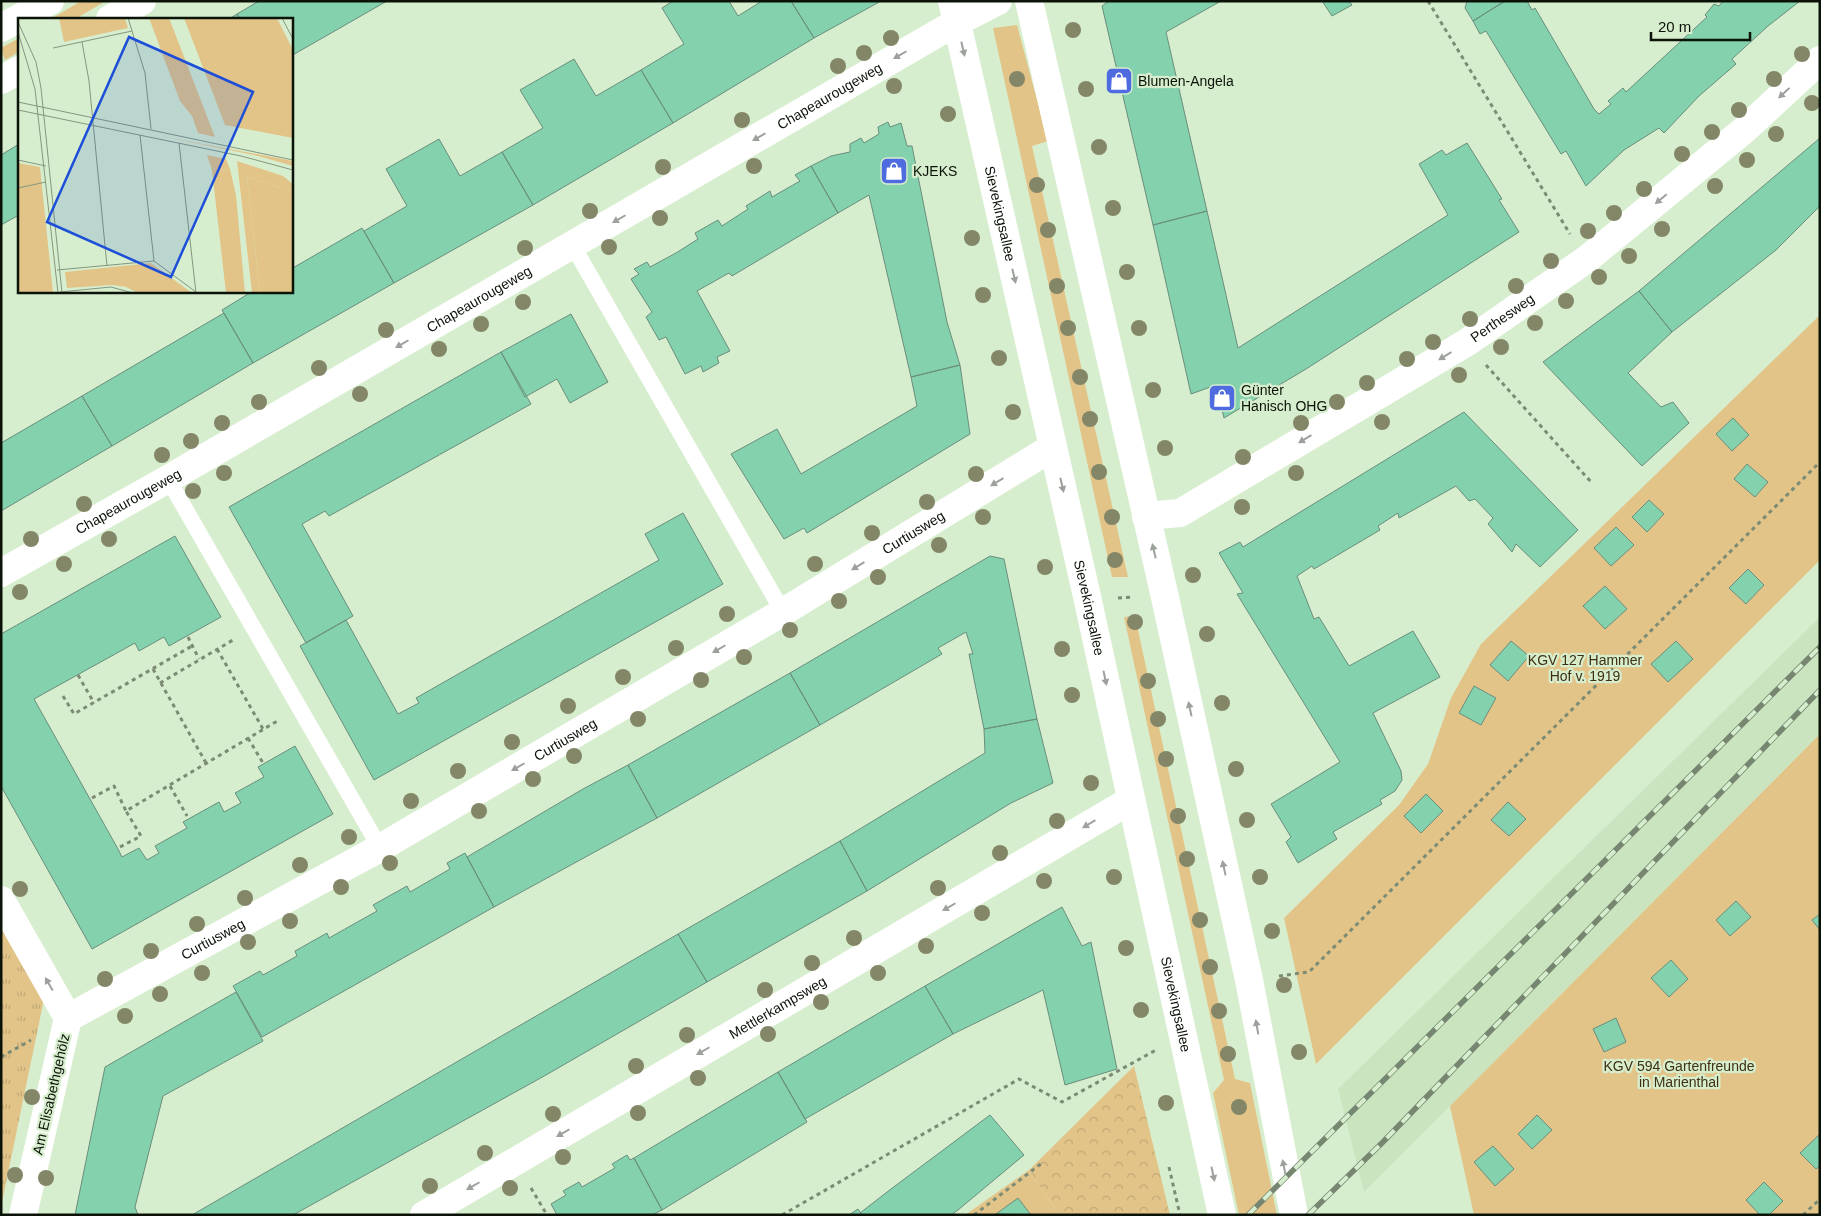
<svg xmlns="http://www.w3.org/2000/svg" width="1821" height="1216" font-family="Helvetica,sans-serif">
<style>
.built{fill:#c9e4be}
.green{fill:#e2c489}
.forest{fill:url(#forest-crowns)}
.park{fill:url(#park-tufts)}
.building{fill:#83d1ad;stroke:#6a8e7c}
.lines{fill:none;stroke-linecap:round;stroke-linejoin:round}
.path{stroke:#7b8b74;stroke-width:3;stroke-dasharray:4 4;stroke-linecap:butt}
.service{stroke:#fff;stroke-width:16}
.minor{stroke:#fff;stroke-width:28}
.tertiary{stroke:#fff;stroke-width:28}
.primary{stroke:#fff;stroke-width:28}
.rail-casing{stroke:#768670;stroke-width:5.5}
.rail{stroke:#d7eece;stroke-width:4;stroke-dasharray:11;stroke-linecap:butt}
.tree{fill:#838667}
.oneway{fill:#9da19c}
.labels{text-anchor:middle;dominant-baseline:central;stroke-width:4.5;stroke-linejoin:round;paint-order:stroke}
.poi-label{font-size:14px;fill:#0b1308;stroke:#d7eece;text-anchor:start}
.street-label{font-size:14px;fill:#0b1308;stroke:#d7eece}
.park-label{font-size:14px;fill:#3f3012;stroke:#d7eece}
.inset-road{fill:none;stroke:#85967f;stroke-width:1}
.view{fill:#1d4ed8;fill-opacity:0.15;stroke:#1d4ed8;stroke-width:2.5}
.inset-edge{fill:none;stroke:#0b1308;stroke-width:2.5}
</style>
<defs>
<pattern id="forest-crowns" width="20" height="18" patternUnits="userSpaceOnUse" patternTransform="scale(1.25)"><rect width="20" height="18" fill="#e2c489"/><path d="M2 6a3 3 0 1 1 6 0M12 15a3 3 0 1 1 6 0" fill="none" stroke="#c1a875"/></pattern>
<pattern id="park-tufts" width="24" height="20" patternUnits="userSpaceOnUse" patternTransform="scale(1.25)"><rect width="24" height="20" fill="#e2c489"/><path d="M3 7l-1-3M5 7V3M7 7l1-3M15 17l-1-3M17 17v-4M19 17l1-3" fill="none" stroke="#c1a875"/></pattern>
</defs>
<rect width="100%" height="100%" fill="#d7eece"/>
<path class="built" d="M1820,617V734L1364,1192L1338,1089Z"/>
<path class="green" d="M81,1H106L75,19H51Z
M1017,25L1048,141L1032,146L1128,577H1112L993,28Z
M19,38V52L5,60L1,48Z
M1820,315V560L1316,1064L1284,918L1399,805L1428,764L1451,698L1481,644Z
M1135,616L1235,1079L1250,1083L1277,1215H1239L1213,1093L1224,1080L1124,617Z
M1820,734V1215H1474L1450,1106Z
M1029,1170L1059,1215H965Z"/>
<path class="forest" d="M1134,1066L1170,1215H1059L1029,1170Z"/>
<path class="park" d="M1,924L44,999L1,1207Z"/>
<path class="building" d="M259,1H387L291,56V19H240L237,14Z
M673,1H729L738,16L762,1H791L814,38L673,123L641,70L684,44L662,8Z
M791,1H881L814,38Z
M1109,1H1221L1166,32L1207,211L1153,225L1102,6Z
M1322,1H1349L1352,5L1332,16Z
M1467,1H1505L1473,21L1465,8Z
M1505,1H1527L1532,10L1535,8L1594,109L1599,114L1611,104L1608,101L1623,88L1626,92L1707,17L1705,15L1714,4L1719,6L1723,1H1800L1768,26L1732,59L1736,64L1699,96L1664,133L1659,128L1624,150L1586,186L1566,151L1561,154L1486,31L1480,34L1473,21Z
M237,14L240,19H229Z
M574,59L596,96L641,70L673,123L533,205L502,152L543,128L520,90Z
M888,122L890,127L901,123L907,146H912L947,322L960,365L911,377L869,195L838,213L811,166L831,156L850,152V144L861,138L864,143L879,134L878,127Z
M1820,138V206L1776,250L1672,332L1639,291Z
M439,139L460,176L502,152L533,205L394,283L364,231L407,206L386,169Z
M1467,143L1502,199L1499,200L1519,232L1306,369L1224,418L1216,385L1191,394L1153,225L1207,211L1238,348L1448,215L1419,164L1442,150L1446,155Z
M19,144V215L1,225V155Z
M811,166L838,213L732,276L729,273L697,291L730,351L717,357L719,363L703,372L701,366L685,374L666,337L659,340L646,317L652,312L631,279L639,274L634,269L647,262L650,267L676,253L698,239L695,233L718,220L722,226L748,209L746,206L770,191L772,197L800,181L795,175Z
M362,228L394,283L253,363L222,310L253,291H291V269Z
M1639,291L1672,332L1628,373L1661,407L1673,402L1689,423L1642,466L1543,362Z
M224,313L253,363L112,446L82,396Z
M571,314L608,382L570,403L557,379L525,397L501,352Z
M501,352L531,404L329,516L325,511L302,524L353,616L306,643L229,507Z
M960,365L970,434L807,533L804,528L784,539L731,454L777,429L801,474L917,406L911,377Z
M82,396L112,446L1,511V443Z
M1464,412L1578,530L1540,567L1516,544L1512,552L1488,524L1493,518L1475,499L1469,501L1456,486L1399,518L1398,513L1378,526L1380,530L1314,569L1312,566L1297,576L1314,619L1319,617L1349,666L1413,631L1440,677L1373,713L1401,771L1402,780L1395,791L1380,800L1382,804L1333,832L1337,839L1298,863L1286,842L1291,837L1271,804L1340,762L1237,594L1243,593L1219,553L1240,542L1243,547Z
M1733,418L1749,435L1732,451L1716,434Z
M1747,464L1768,482L1755,497L1734,479Z
M1649,500L1664,514L1647,532L1632,517Z
M683,513L723,584L374,780L300,646L346,620L398,714L419,703L416,698L659,560L645,534Z
M1616,527L1634,545L1611,566L1594,548Z
M175,536L221,617L169,646L164,637L139,651L135,643L34,699L118,849L122,857L139,848L147,860L159,853L155,846L187,828L183,822L219,802L224,812L241,803L235,793L264,777L258,767L295,746L333,814L92,949L1,786V634Z
M990,556L1004,559L1037,719L984,729L969,654H973L966,632L938,648L942,654L820,725L790,673Z
M1748,569L1764,585L1746,604L1729,588Z
M1605,586L1627,609L1605,629L1583,606Z
M1511,641L1529,656L1508,681L1490,665Z
M1676,641L1693,659L1668,682L1651,664Z
M790,673L820,725L657,818L628,765Z
M1474,686L1496,698L1481,725L1459,713Z
M1037,719L1053,783L1011,803L867,891L840,841L985,753L984,729Z
M628,765L657,818L494,907L467,857L583,789Z
M1426,794L1443,811L1421,833L1404,816Z
M1508,802L1526,819L1509,836L1491,820Z
M840,841L867,891L707,982L678,934Z
M465,853L494,907L262,1037L233,986L260,971L263,975L297,956L295,951L327,933L329,938L377,911L373,905L407,886L410,892L450,869L447,863Z
M1736,901L1751,917L1730,936L1716,920Z
M1062,907L1082,946L1091,942L1117,1069L1065,1085L1043,990L953,1034L925,986Z
M1820,914V930L1812,920Z
M678,934L707,982L546,1075L293,1215H192Z
M1671,960L1688,979L1669,997L1651,978Z
M925,986L953,1034L805,1119L778,1072Z
M236,992L263,1041L163,1096L135,1207L138,1215H75L105,1067Z
M1616,1018L1626,1042L1604,1052L1593,1029Z
M778,1072L807,1122L662,1210L634,1158Z
M990,1115L1024,1155L958,1210L951,1215H862L860,1213L891,1189Z
M1537,1115L1552,1130L1532,1149L1518,1134Z
M1820,1134V1166L1816,1169L1800,1153Z
M1493,1146L1514,1169L1495,1186L1474,1162Z
M627,1155L630,1160L634,1158L662,1210L652,1215H557L551,1204L566,1195L563,1191L579,1182L582,1187L615,1168L612,1164Z
M1764,1182L1783,1201L1769,1215H1760L1746,1200Z
M1018,1198L1031,1215L996,1214Z
M858,1209L862,1215H849Z"/>
<g class="lines">
<path class="path" d="M1428,1L1570,234
M1486,365L1591,482
M1118,598L1134,597
M188,637L199,659
M217,649L263,729
M153,669L206,763
M78,675L94,703
M160,683L233,640
M63,696L74,714L192,646
M248,738L263,763
M170,786L187,816
M92,798L114,786L126,811
M120,847L141,836L126,811L279,720
M1279,976L1309,972L1820,462
M1,1057L31,1040
M1169,1167L1180,1215
M531,1188L547,1215
M782,1215L1019,1079L1062,1102L1156,1050
M974,1215L1042,1163
M1803,1215L1820,1199"/>
<path class="service" d="M573,246L783,612
M168,479L380,848"/>
<g class="minor">
<path id="s1" d="M1146,516L1180,513L1466,343L1587,259L1743,131L1820,60"/>
<path id="s2" d="M1,573L168,479L957,22L998,1"/>
<path d="M1,900L68,1018L23,1215"/>
<path id="s3" d="M68,1018L380,848L783,612L1053,447"/>
<path id="s4" d="M424,1215L1131,800"/>
</g>
<path class="tertiary" d="M110,19L142,1
M1,28L50,1
M1,80L19,70"/>
<g class="primary">
<path id="s5" d="M952,1L1088,601L1222,1215"/>
<path d="M1029,1L1164,593L1249,980L1294,1215"/>
</g>
<g class="rail-casing">
<path id="rail" d="M1248,1215L1820,647
M1308,1215L1383,1142L1820,690"/>
</g>
<use href="#rail" class="rail"/>
</g>
<g class="tree">
<circle cx="1073" cy="30" r="8"/>
<circle cx="891" cy="38" r="8"/>
<circle cx="864" cy="53" r="8"/>
<circle cx="1802" cy="54" r="8"/>
<circle cx="838" cy="66" r="8"/>
<circle cx="1017" cy="79" r="8"/>
<circle cx="1774" cy="79" r="8"/>
<circle cx="894" cy="86" r="8"/>
<circle cx="1086" cy="89" r="8"/>
<circle cx="1812" cy="103" r="8"/>
<circle cx="1739" cy="110" r="8"/>
<circle cx="948" cy="114" r="8"/>
<circle cx="742" cy="120" r="8"/>
<circle cx="1712" cy="132" r="8"/>
<circle cx="1776" cy="134" r="8"/>
<circle cx="1099" cy="147" r="8"/>
<circle cx="1682" cy="154" r="8"/>
<circle cx="1747" cy="160" r="8"/>
<circle cx="754" cy="166" r="8"/>
<circle cx="663" cy="167" r="8"/>
<circle cx="1037" cy="185" r="8"/>
<circle cx="1715" cy="186" r="8"/>
<circle cx="1644" cy="189" r="8"/>
<circle cx="1113" cy="208" r="8"/>
<circle cx="590" cy="211" r="8"/>
<circle cx="1614" cy="213" r="8"/>
<circle cx="660" cy="218" r="8"/>
<circle cx="1662" cy="229" r="8"/>
<circle cx="1048" cy="230" r="8"/>
<circle cx="1588" cy="231" r="8"/>
<circle cx="972" cy="238" r="8"/>
<circle cx="609" cy="247" r="8"/>
<circle cx="525" cy="248" r="8"/>
<circle cx="1629" cy="256" r="8"/>
<circle cx="1551" cy="261" r="8"/>
<circle cx="1127" cy="272" r="8"/>
<circle cx="1599" cy="277" r="8"/>
<circle cx="1057" cy="286" r="8"/>
<circle cx="1516" cy="286" r="8"/>
<circle cx="983" cy="295" r="8"/>
<circle cx="1566" cy="301" r="8"/>
<circle cx="523" cy="302" r="8"/>
<circle cx="1470" cy="319" r="8"/>
<circle cx="1535" cy="323" r="8"/>
<circle cx="481" cy="324" r="8"/>
<circle cx="1068" cy="328" r="8"/>
<circle cx="1139" cy="328" r="8"/>
<circle cx="386" cy="330" r="8"/>
<circle cx="1433" cy="342" r="8"/>
<circle cx="1501" cy="347" r="8"/>
<circle cx="439" cy="349" r="8"/>
<circle cx="999" cy="358" r="8"/>
<circle cx="1407" cy="359" r="8"/>
<circle cx="319" cy="368" r="8"/>
<circle cx="1459" cy="375" r="8"/>
<circle cx="1080" cy="377" r="8"/>
<circle cx="1367" cy="383" r="8"/>
<circle cx="1153" cy="390" r="8"/>
<circle cx="360" cy="394" r="8"/>
<circle cx="259" cy="402" r="8"/>
<circle cx="1337" cy="402" r="8"/>
<circle cx="1013" cy="412" r="8"/>
<circle cx="1090" cy="419" r="8"/>
<circle cx="1382" cy="422" r="8"/>
<circle cx="222" cy="423" r="8"/>
<circle cx="1301" cy="423" r="8"/>
<circle cx="191" cy="441" r="8"/>
<circle cx="1165" cy="448" r="8"/>
<circle cx="162" cy="455" r="8"/>
<circle cx="1243" cy="457" r="8"/>
<circle cx="1099" cy="472" r="8"/>
<circle cx="224" cy="473" r="8"/>
<circle cx="1296" cy="473" r="8"/>
<circle cx="976" cy="474" r="8"/>
<circle cx="193" cy="491" r="8"/>
<circle cx="927" cy="502" r="8"/>
<circle cx="84" cy="504" r="8"/>
<circle cx="1242" cy="507" r="8"/>
<circle cx="983" cy="517" r="8"/>
<circle cx="1112" cy="517" r="8"/>
<circle cx="872" cy="533" r="8"/>
<circle cx="31" cy="539" r="8"/>
<circle cx="109" cy="539" r="8"/>
<circle cx="939" cy="545" r="8"/>
<circle cx="1115" cy="560" r="8"/>
<circle cx="64" cy="564" r="8"/>
<circle cx="815" cy="564" r="8"/>
<circle cx="1045" cy="567" r="8"/>
<circle cx="1193" cy="575" r="8"/>
<circle cx="878" cy="577" r="8"/>
<circle cx="20" cy="592" r="8"/>
<circle cx="839" cy="601" r="8"/>
<circle cx="727" cy="614" r="8"/>
<circle cx="1135" cy="622" r="8"/>
<circle cx="790" cy="630" r="8"/>
<circle cx="1207" cy="634" r="8"/>
<circle cx="676" cy="648" r="8"/>
<circle cx="1062" cy="649" r="8"/>
<circle cx="744" cy="657" r="8"/>
<circle cx="623" cy="677" r="8"/>
<circle cx="701" cy="680" r="8"/>
<circle cx="1148" cy="681" r="8"/>
<circle cx="1072" cy="695" r="8"/>
<circle cx="1222" cy="703" r="8"/>
<circle cx="568" cy="706" r="8"/>
<circle cx="638" cy="719" r="8"/>
<circle cx="1158" cy="719" r="8"/>
<circle cx="512" cy="742" r="8"/>
<circle cx="574" cy="756" r="8"/>
<circle cx="1166" cy="759" r="8"/>
<circle cx="1236" cy="769" r="8"/>
<circle cx="458" cy="771" r="8"/>
<circle cx="533" cy="779" r="8"/>
<circle cx="1091" cy="783" r="8"/>
<circle cx="411" cy="801" r="8"/>
<circle cx="479" cy="811" r="8"/>
<circle cx="1178" cy="816" r="8"/>
<circle cx="1247" cy="820" r="8"/>
<circle cx="1057" cy="821" r="8"/>
<circle cx="349" cy="837" r="8"/>
<circle cx="1000" cy="853" r="8"/>
<circle cx="1187" cy="859" r="8"/>
<circle cx="390" cy="863" r="8"/>
<circle cx="300" cy="865" r="8"/>
<circle cx="1114" cy="877" r="8"/>
<circle cx="1260" cy="877" r="8"/>
<circle cx="1044" cy="881" r="8"/>
<circle cx="341" cy="887" r="8"/>
<circle cx="938" cy="888" r="8"/>
<circle cx="20" cy="889" r="8"/>
<circle cx="245" cy="898" r="8"/>
<circle cx="982" cy="913" r="8"/>
<circle cx="1200" cy="920" r="8"/>
<circle cx="290" cy="921" r="8"/>
<circle cx="197" cy="924" r="8"/>
<circle cx="1272" cy="931" r="8"/>
<circle cx="854" cy="938" r="8"/>
<circle cx="248" cy="942" r="8"/>
<circle cx="926" cy="946" r="8"/>
<circle cx="1126" cy="948" r="8"/>
<circle cx="151" cy="951" r="8"/>
<circle cx="812" cy="963" r="8"/>
<circle cx="1210" cy="967" r="8"/>
<circle cx="202" cy="973" r="8"/>
<circle cx="878" cy="973" r="8"/>
<circle cx="105" cy="979" r="8"/>
<circle cx="1284" cy="985" r="8"/>
<circle cx="765" cy="990" r="8"/>
<circle cx="160" cy="994" r="8"/>
<circle cx="821" cy="1002" r="8"/>
<circle cx="1141" cy="1010" r="8"/>
<circle cx="1219" cy="1011" r="8"/>
<circle cx="125" cy="1016" r="8"/>
<circle cx="768" cy="1034" r="8"/>
<circle cx="687" cy="1035" r="8"/>
<circle cx="1299" cy="1052" r="8"/>
<circle cx="1228" cy="1054" r="8"/>
<circle cx="636" cy="1066" r="8"/>
<circle cx="698" cy="1078" r="8"/>
<circle cx="32" cy="1097" r="8"/>
<circle cx="1166" cy="1103" r="8"/>
<circle cx="1239" cy="1107" r="8"/>
<circle cx="638" cy="1113" r="8"/>
<circle cx="553" cy="1114" r="8"/>
<circle cx="485" cy="1153" r="8"/>
<circle cx="563" cy="1157" r="8"/>
<circle cx="15" cy="1175" r="8"/>
<circle cx="46" cy="1178" r="8"/>
<circle cx="430" cy="1186" r="8"/>
<circle cx="510" cy="1188" r="8"/>
</g>
<defs><path id="oneway-solid" d="M-6-.8H1V-3.2L6.5 0L1 3.2V.8H-6Z" transform="scale(1.25)"/></defs>
<g class="oneway">
<use href="#oneway-solid" transform="translate(963 49) rotate(77)"/>
<use href="#oneway-solid" transform="translate(900 55) rotate(150)"/>
<use href="#oneway-solid" transform="translate(1784 93) rotate(137)"/>
<use href="#oneway-solid" transform="translate(759 137) rotate(150)"/>
<use href="#oneway-solid" transform="translate(1661 199) rotate(140)"/>
<use href="#oneway-solid" transform="translate(619 219) rotate(150)"/>
<use href="#oneway-solid" transform="translate(1014 276) rotate(77)"/>
<use href="#oneway-solid" transform="translate(402 344) rotate(150)"/>
<use href="#oneway-solid" transform="translate(1445 356) rotate(149)"/>
<use href="#oneway-solid" transform="translate(1305 439) rotate(149)"/>
<use href="#oneway-solid" transform="translate(997 482) rotate(149)"/>
<use href="#oneway-solid" transform="translate(1062 485) rotate(77)"/>
<use href="#oneway-solid" transform="translate(1154 551) rotate(-103)"/>
<use href="#oneway-solid" transform="translate(858 566) rotate(149)"/>
<use href="#oneway-solid" transform="translate(719 649) rotate(150)"/>
<use href="#oneway-solid" transform="translate(1105 678) rotate(78)"/>
<use href="#oneway-solid" transform="translate(1190 709) rotate(-102)"/>
<use href="#oneway-solid" transform="translate(518 767) rotate(150)"/>
<use href="#oneway-solid" transform="translate(1089 824) rotate(149)"/>
<use href="#oneway-solid" transform="translate(1224 868) rotate(-102)"/>
<use href="#oneway-solid" transform="translate(949 907) rotate(150)"/>
<use href="#oneway-solid" transform="translate(49 984) rotate(-120)"/>
<use href="#oneway-solid" transform="translate(1257 1027) rotate(-100)"/>
<use href="#oneway-solid" transform="translate(703 1051) rotate(150)"/>
<use href="#oneway-solid" transform="translate(563 1133) rotate(150)"/>
<use href="#oneway-solid" transform="translate(1284 1167) rotate(-101)"/>
<use href="#oneway-solid" transform="translate(1213 1174) rotate(78)"/>
<use href="#oneway-solid" transform="translate(473 1186) rotate(150)"/>
</g>
<defs>
<g id="shop-square" transform="scale(1.4375)"><rect x="-9" y="-9" width="18" height="18" rx="4" fill="#4e6ce0" stroke="#d7eece"/><path d="M-5-2.5h2.3a2.7 3.5 0 0 1 5.4 0H5L5.5 6h-11ZM-1.5-2.5h3a1.5 2.3 0 0 0-3 0Z" fill="#fff"/></g>
</defs>
<g fill-rule="evenodd">
<use href="#shop-square" x="1119" y="81"/>
<use href="#shop-square" x="894" y="171"/>
<use href="#shop-square" x="1222" y="398"/>
</g>
<g class="labels">
<g class="poi-label">
<text x="1138" y="81">Blumen-Angela</text>
<text x="913" y="171">KJEKS</text>
<text x="1241" y="390">Günter<tspan x="1241" dy="16">Hanisch OHG</tspan></text>
</g>
<g class="street-label">
<text stroke="none"><textPath href="#s2" startOffset="956">Chapeaurougeweg</textPath></text>
<text stroke="none"><textPath href="#s5" startOffset="218">Sievekingsallee</textPath></text>
<text stroke="none"><textPath href="#s2" startOffset="551">Chapeaurougeweg</textPath></text>
<text stroke="none"><textPath href="#s1" startOffset="411">Perthesweg</textPath></text>
<text stroke="none"><textPath href="#s2" startOffset="146">Chapeaurougeweg</textPath></text>
<text stroke="none"><textPath href="#s3" startOffset="975">Curtiusweg</textPath></text>
<text stroke="none"><textPath href="#s5" startOffset="622">Sievekingsallee</textPath></text>
<text stroke="none"><textPath href="#s3" startOffset="570">Curtiusweg</textPath></text>
<text stroke="none"><textPath href="#s3" startOffset="165">Curtiusweg</textPath></text>
<text stroke="none"><textPath href="#s5" startOffset="1028">Sievekingsallee</textPath></text>
<text stroke="none"><textPath href="#s4" startOffset="410">Mettlerkampsweg</textPath></text>
<text transform="translate(51 1094) rotate(-77)">Am Elisabethgehölz</text>
</g>
<g class="park-label">
<text x="1585" y="660">KGV 127 Hammer<tspan x="1585" dy="16">Hof v. 1919</tspan></text>
<text x="1679" y="1066">KGV 594 Gartenfreunde<tspan x="1679" dy="16">in Marienthal</tspan></text>
</g>
</g>
<g transform="translate(18 18)">
<rect width="275" height="275" fill="#d7eece"/>
<path d="M41,0H107L110,10L46,24ZM131,0H151L197,119L180,115L174,98L162,83ZM166,0H259L275,32V120L207,107ZM143,118L275,143V148L240,138ZM212,151L218,177L227,275H208L194,152ZM229,159L275,174V275H242Z" fill="#e2c489"/>
<path d="M189,137L208,141L212,151L194,152ZM219,143L265,158L275,166V174L229,159L242,275H234Z" fill="#e2c489"/>
<path d="M0,145L22,149L35,275H0ZM133,245L174,275H120L108,269L94,267L49,270L47,254Z" fill="#e2c489"/>
<path class="inset-road" d="M110,0L127,55L133,111M264,0L275,21M0,4L18,44L23,70L44,275M0,14L17,71L40,275M64,24L71,63L89,248M35,30L114,13M0,84L275,142M0,92L223,138L275,152M122,117L136,243M161,125L178,275M0,142L28,148M0,170L28,164M39,252L136,243L178,274M42,274L93,269L115,275"/>
<path class="view" d="M111,19L235,74L153,259L29,204Z"/>
<rect width="275" height="275" class="inset-edge"/>
</g>
<rect width="1821" height="1216" fill="none" stroke="#0b1308" stroke-width="5"/>
<path d="M1651 32v8h99v-8" fill="none" stroke="#0b1308" stroke-width="2.5"/>
<text x="1658" y="32" font-size="15" fill="#0b1308" stroke="#d7eece" stroke-width="4" paint-order="stroke">20 m</text>
</svg>
